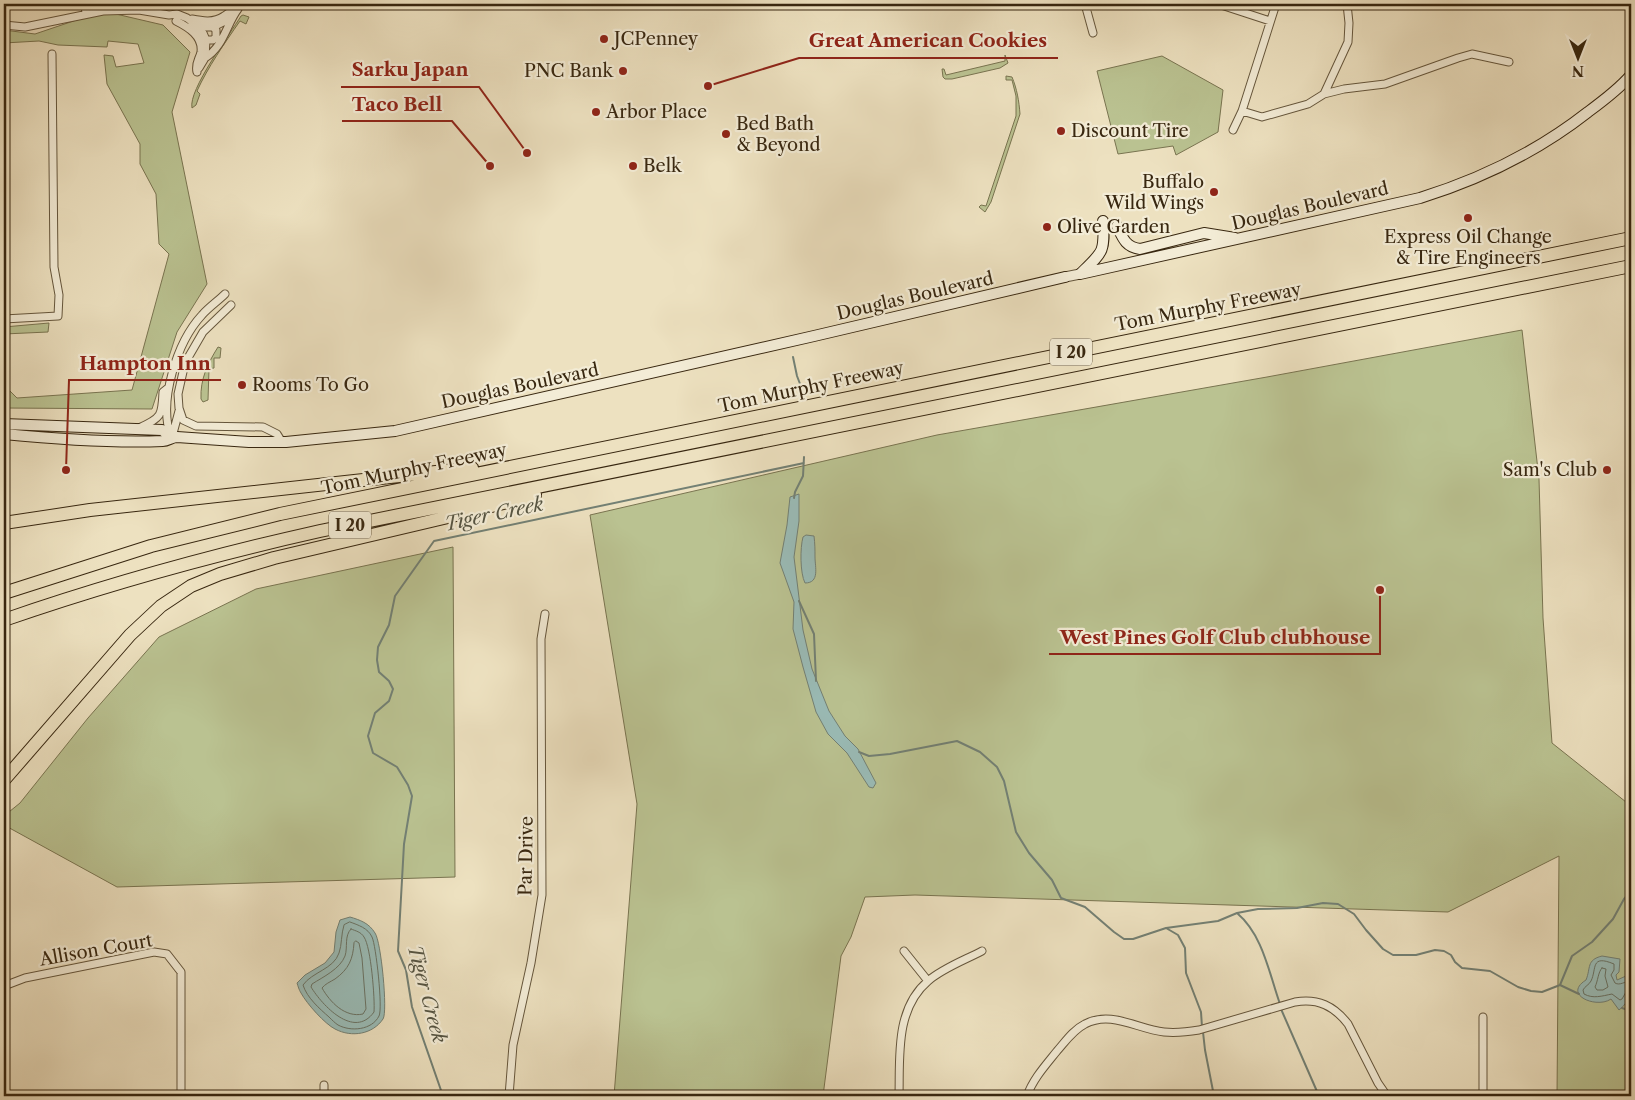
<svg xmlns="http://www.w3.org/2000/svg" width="1635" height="1100" font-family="'Libre Caslon Text',serif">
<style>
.green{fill:#bac291;stroke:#797450}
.water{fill:#9abcb7;stroke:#738074}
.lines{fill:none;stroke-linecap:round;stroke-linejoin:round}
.shore{stroke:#697264;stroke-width:1}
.stream{stroke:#738074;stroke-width:2}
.minor-casing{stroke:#65563c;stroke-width:9}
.tertiary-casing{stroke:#65563c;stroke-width:11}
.secondary-casing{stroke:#382710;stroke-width:12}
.motorway-casing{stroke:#382710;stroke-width:14}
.minor{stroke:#f3ecd6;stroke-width:7}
.tertiary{stroke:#f3ecd6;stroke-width:9}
.secondary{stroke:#f3ecd6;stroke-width:10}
.motorway{stroke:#ede1c0;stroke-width:12}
.poi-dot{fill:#8f2418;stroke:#f3ecd6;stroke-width:2}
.labels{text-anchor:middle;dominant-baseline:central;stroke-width:4.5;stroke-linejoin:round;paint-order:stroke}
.shield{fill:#f3ecd6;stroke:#70624b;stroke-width:1}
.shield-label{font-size:16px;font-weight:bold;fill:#382710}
.poi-label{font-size:18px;fill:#382710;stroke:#f3ecd6;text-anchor:start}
.street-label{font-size:18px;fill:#382710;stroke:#f3ecd6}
.water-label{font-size:19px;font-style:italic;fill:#555442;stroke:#f3ecd6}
.leader{fill:none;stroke:#8f2418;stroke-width:2}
.callout-dot{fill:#8f2418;stroke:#f3ecd6;stroke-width:2}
.callout-label{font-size:19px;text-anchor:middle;font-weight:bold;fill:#8f2418;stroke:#f3ecd6;stroke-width:4.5;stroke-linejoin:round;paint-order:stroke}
</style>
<rect width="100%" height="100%" fill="#ede1c0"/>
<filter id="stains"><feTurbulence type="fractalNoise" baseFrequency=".004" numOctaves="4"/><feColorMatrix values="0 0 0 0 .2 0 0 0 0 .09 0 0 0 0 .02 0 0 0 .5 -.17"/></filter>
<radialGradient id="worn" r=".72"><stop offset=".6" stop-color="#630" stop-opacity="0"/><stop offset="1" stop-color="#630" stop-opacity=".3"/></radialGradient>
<path class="green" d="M103,11L163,25L190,52L172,112L207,284L177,332L152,409L4,408V385L17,398L132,390L169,254L159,244L156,194L140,164V144L107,84L104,55L113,56L116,67L144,63L138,44L108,41L107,47L58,45L39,41L4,43V30L35,34Z
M243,15L249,17L246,24L240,21C224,44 208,67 197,91L200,94L196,105L192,108C188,90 230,34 241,16Z
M1005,55L1008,63L1000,68L952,79H945L943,77L942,69H944L946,75L1005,61Z
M1162,56L1223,90L1218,132L1176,155L1173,146L1118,154L1097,71Z
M1006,76L1012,77C1017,89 1019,101 1020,114L991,202L985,212L979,207L981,205L986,206L1016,116V96L1012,80H1006Z
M49,323L48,332L4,334V327Z
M1522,330L1539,479L1543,618L1552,743L1631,806V1096H1557L1559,856L1448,912L915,895L865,897L851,937L841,956L823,1096H614L637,804L590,515L937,435L1267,377Z
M218,347L221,348L220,358H214V368L209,369L208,400L203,402L201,399C200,379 208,363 218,347Z
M453,547L455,877L117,887L4,825V816L20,803L88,718L159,637L256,589Z"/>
<path class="water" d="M799,494V521L794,557L803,630L812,669L829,711L845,736L858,749L876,783L873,788L869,787L847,753L828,734L816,712L803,667L793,629L794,602L780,563L787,525L790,497Z
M806,535L814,536C815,544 815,550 815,557C815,567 820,583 805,583C800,573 800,548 803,537Z
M350,917C360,920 369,923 375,933C381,941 388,1012 383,1019C373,1034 352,1038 335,1029C325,1024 307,1004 301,993C299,990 298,986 297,983L305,975L325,963L334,952L336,932L340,920Z
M1602,956L1620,959L1619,972L1616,975L1617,980L1626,976L1631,977C1631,990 1630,1002 1619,1010L1611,999C1597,1009 1562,995 1586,980C1591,968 1586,960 1602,956Z"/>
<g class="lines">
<path class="shore" d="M350,922C358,925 368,928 372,937C376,945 383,1009 379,1016C372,1030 351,1032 338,1025C335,1023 332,1020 329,1017C320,1009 307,998 303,985C312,972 334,969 339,953C342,945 341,934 344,925Z
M351,929C356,931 361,932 364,937C371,947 375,999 374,1012C354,1040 322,1005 311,987L312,984C323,977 340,969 345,956C348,947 344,936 351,929Z
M356,941L359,943L362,958L366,1009L363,1014C345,1018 330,1002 322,988C325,984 330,982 335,979C349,969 353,959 354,943Z
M1602,968L1606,969L1605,976L1608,987L1603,990H1597L1595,987C1598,981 1598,972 1602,968Z
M1631,981C1625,981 1620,986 1615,983L1611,975L1614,970V964C1590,954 1597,969 1591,981C1589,985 1585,986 1583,990L1584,994C1593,999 1602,996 1612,994L1620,1000L1622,999L1626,992L1631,990"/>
<path class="stream" d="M793,357L797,376L802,389
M794,498L795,492L803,476L804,457
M799,601L814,634L816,681
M859,752L869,756L890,754L957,741L980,752L997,767L1004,781L1016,832L1029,853L1052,880L1061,898L1085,907L1114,932L1124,939H1133L1166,928L1218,921L1237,913L1258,909L1297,908L1323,903L1338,904L1354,914L1366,930L1383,949L1393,955H1416L1435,950L1444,951L1451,955L1455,962L1462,968L1490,971L1518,987L1531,991L1542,992L1560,985L1572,956L1592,942L1613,919L1624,899L1631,891
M1237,913C1263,935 1269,973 1280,1004
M1166,928L1178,935L1185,948L1186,973L1201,1012L1202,1027
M1560,985L1579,994
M1622,1008L1631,1011
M1281,1009L1319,1096
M1203,1032L1205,1050L1214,1096
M443,1096L412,1007L406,970L398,951L404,844L412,796L408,785L397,767L373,753L368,736L375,713L389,701L393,689L389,681L379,672L377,660L378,647L389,625L395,596L434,541L804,463"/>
<g class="minor-casing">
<path id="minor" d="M85,4L86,14
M1085,4L1093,33
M1218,4L1270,21
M1087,7L1096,4
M192,19C202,21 214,23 224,16C229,13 231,10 237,9
M176,21C188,27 203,36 201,52C199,60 195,63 197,72
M4,25L25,27L103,11L139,10L169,15L177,14L187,18L195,24L207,27H213L231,18
M191,26L203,33L206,40
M206,40H213L216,37V30L213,27
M205,58C224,46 226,25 238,9
M199,68L205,58L206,40
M1324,94L1344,89L1385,84L1458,58L1472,54L1509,62
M1242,111L1262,117L1308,104L1324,94L1348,42L1349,23L1347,4
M1233,130L1242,111L1276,4
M231,305L203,332L185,363L178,394L179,408L183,420L196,426L263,427L277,434L282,442
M4,319L58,316L59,295L54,267L52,54
M139,428C162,418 162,415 163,392L168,388
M171,437C158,401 177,342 202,315C209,307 218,301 225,294
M172,437L179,411
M904,951L928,981
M4,986L25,978L154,952L167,954L181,972V1096
M1483,1017V1096
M324,1085V1096
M509,1096L513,1045L531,963L542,895L541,639L545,614
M899,1096C900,1057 895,1009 928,981C943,968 965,960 982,951
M1027,1096C1033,1079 1045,1066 1057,1051C1065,1042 1073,1030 1085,1024C1111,1010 1137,1029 1164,1032C1175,1033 1187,1032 1199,1030L1295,1002C1318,998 1334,1006 1348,1024L1378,1083L1387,1096"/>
</g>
<g class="tertiary-casing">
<path id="tertiary" d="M1065,277L1080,274"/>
</g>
<g class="secondary-casing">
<path id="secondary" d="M1117,226C1123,239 1126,247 1140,249L1204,233L1235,238
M1081,273C1103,252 1105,252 1103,221
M1080,274L1420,198C1481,179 1537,152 1588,112C1603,101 1619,89 1631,75
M4,424L162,430L171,437
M4,434C55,439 112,443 163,441C168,441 172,437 177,437L249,442H286L395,431L814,336L1065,277"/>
</g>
<g class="motorway-casing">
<path id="motorway" d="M4,523L90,510L472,468
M4,593L151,546L280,514L1631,238
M4,620C108,584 213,555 320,531L1631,266
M4,780L130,635L161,606L191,586L220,574L274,558L448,517L535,495"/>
</g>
<use href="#minor" class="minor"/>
<use href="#tertiary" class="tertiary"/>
<use href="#secondary" class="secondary"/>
<use href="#motorway" class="motorway"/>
</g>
<g class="poi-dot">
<circle cx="604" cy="39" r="5"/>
<circle cx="623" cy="71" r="5"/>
<circle cx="596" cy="112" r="5"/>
<circle cx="1061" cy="131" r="5"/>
<circle cx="726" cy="134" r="5"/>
<circle cx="633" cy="166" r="5"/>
<circle cx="1214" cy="192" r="5"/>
<circle cx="1468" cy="218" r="5"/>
<circle cx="1047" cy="227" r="5"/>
<circle cx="242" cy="385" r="5"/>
<circle cx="1607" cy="470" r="5"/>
</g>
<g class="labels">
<g class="shield">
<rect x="1050" y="338.5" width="42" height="27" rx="4"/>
<rect x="329" y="511.5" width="42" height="27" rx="4"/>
</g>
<g class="shield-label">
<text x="1071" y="352">I 20</text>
<text x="350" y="525">I 20</text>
</g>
<g class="poi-label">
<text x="614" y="39">JCPenney</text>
<text x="613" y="71" text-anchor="end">PNC Bank</text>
<text x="606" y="112">Arbor Place</text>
<text x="736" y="124">Bed Bath<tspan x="736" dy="21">&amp; Beyond</tspan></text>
<text x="1071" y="131">Discount Tire</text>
<text x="643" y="166">Belk</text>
<text x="1204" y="182" text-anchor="end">Buffalo<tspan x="1204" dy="21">Wild Wings</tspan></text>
<text x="1057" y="227">Olive Garden</text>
<text x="1468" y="237" text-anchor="middle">Express Oil Change<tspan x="1468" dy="21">&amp; Tire Engineers</tspan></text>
<text x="252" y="385">Rooms To Go</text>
<text x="1597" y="470" text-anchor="end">Sam's Club</text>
</g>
<g class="street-label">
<text transform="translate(1310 206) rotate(-13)">Douglas Boulevard</text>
<text transform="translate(915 296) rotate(-13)">Douglas Boulevard</text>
<text transform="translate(1208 307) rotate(-11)">Tom Murphy Freeway</text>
<text transform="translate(520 386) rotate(-12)">Douglas Boulevard</text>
<text transform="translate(811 387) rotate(-12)">Tom Murphy Freeway</text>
<text transform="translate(414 469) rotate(-12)">Tom Murphy Freeway</text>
<text transform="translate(526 856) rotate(-89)">Par Drive</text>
<text transform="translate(96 950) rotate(-10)">Allison Court</text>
</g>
<g class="water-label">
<text transform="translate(494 514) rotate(-12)">Tiger Creek</text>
<text transform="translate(427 994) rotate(75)">Tiger Creek</text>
</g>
</g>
<path class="leader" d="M708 86L799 58H1058M527 153L479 87H341M490 166L452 121H342M66 470L69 380H221M1380 590L1380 654H1049"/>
<g class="callout-dot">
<circle cx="708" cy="86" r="5"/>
<circle cx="527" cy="153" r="5"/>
<circle cx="490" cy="166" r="5"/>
<circle cx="66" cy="470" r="5"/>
<circle cx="1380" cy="590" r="5"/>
</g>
<g class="callout-label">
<text x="928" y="47">Great American Cookies</text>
<text x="410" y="76">Sarku Japan</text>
<text x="397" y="111">Taco Bell</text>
<text x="145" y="370">Hampton Inn</text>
<text x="1215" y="644">West Pines Golf Club clubhouse</text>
</g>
<rect width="1635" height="1100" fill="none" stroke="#ede1c0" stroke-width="20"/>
<rect x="5" y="5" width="1625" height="1090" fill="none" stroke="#382710" stroke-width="2.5"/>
<rect x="10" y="10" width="1615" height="1080" fill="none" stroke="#382710"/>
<g transform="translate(1578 58) rotate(180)" stroke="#f3ecd6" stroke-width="4" paint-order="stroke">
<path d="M0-4L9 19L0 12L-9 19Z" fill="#382710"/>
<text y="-8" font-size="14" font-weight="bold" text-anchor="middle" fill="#382710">N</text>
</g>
<rect width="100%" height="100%" filter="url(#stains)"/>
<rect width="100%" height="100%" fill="url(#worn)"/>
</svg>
